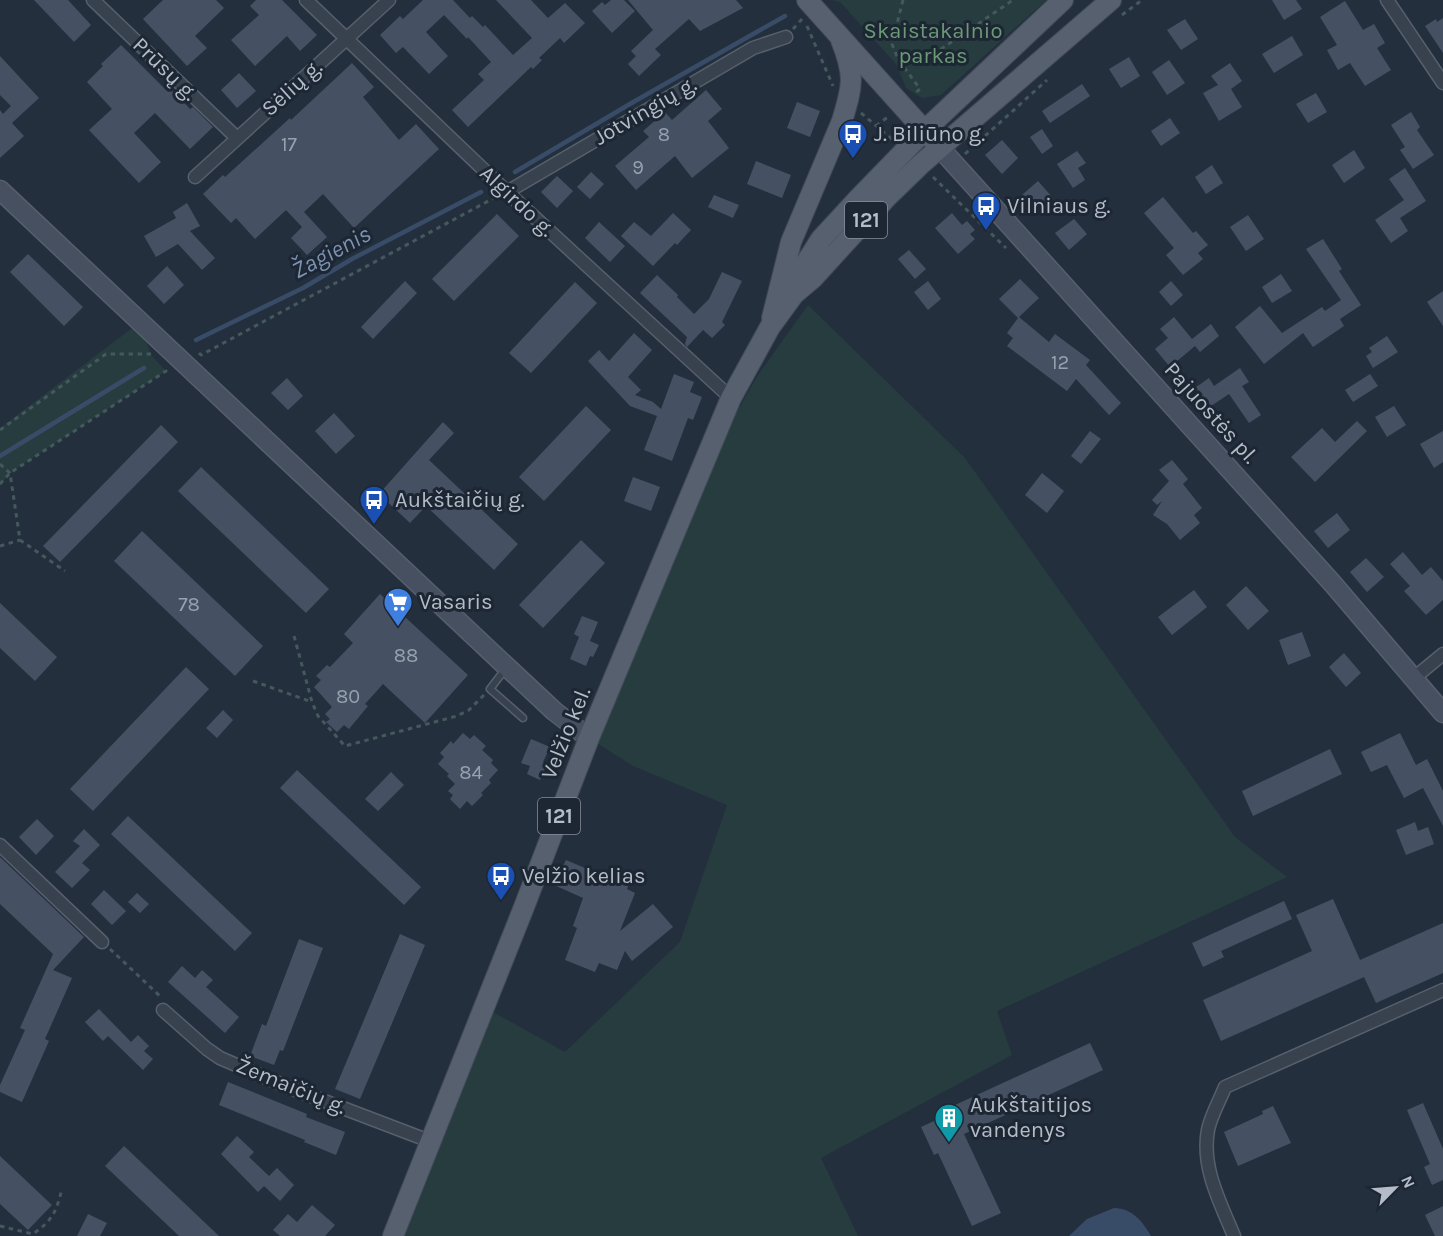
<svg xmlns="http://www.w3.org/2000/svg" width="1443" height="1236" font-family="Karla,sans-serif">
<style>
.green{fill:#263c3f}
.water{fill:#394c67}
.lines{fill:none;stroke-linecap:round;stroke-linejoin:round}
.stream{stroke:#394c67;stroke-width:4.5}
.building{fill:#455162}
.service-casing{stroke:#565f6c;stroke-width:9}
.minor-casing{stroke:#565f6c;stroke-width:15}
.secondary-casing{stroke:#565f6c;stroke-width:21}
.primary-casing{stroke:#414a57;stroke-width:22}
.path{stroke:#44595c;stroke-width:3;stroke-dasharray:4.5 4.5;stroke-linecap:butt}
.service{stroke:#38414e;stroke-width:6}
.minor{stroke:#38414e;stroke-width:12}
.secondary{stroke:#465061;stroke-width:18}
.primary{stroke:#56606e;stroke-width:20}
.labels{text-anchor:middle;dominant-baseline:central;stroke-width:6;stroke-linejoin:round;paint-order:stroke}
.number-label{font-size:20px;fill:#98a1af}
.shield{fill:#1d2633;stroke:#878f9c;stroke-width:1.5}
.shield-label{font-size:21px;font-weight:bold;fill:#b4bcc9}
.park-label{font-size:22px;fill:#6b9a76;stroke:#1d2633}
.street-label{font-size:22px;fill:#b4bcc9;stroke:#1d2633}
.poi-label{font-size:22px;fill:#b4bcc9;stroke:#1d2633;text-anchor:start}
.water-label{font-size:24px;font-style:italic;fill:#7c92b1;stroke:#1d2633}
</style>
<rect width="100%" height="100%" fill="#242f3e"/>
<path class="green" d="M833,0H1046L941,95L922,98L906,88L896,64L841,3Z
M808,305L965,458L1235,837L1287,877L997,1011L1012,1055L821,1158L858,1236H392L484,1007L565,1052L680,942L727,805L633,766L589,738L728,427L758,375Z
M140,322L151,355L166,371L10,473L0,486V428Z"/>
<path class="water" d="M1114,1208C1133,1209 1141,1220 1151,1236H1069L1087,1219Z"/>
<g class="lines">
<path class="stream" d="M515,172L635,101L785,16
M196,340L303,288L352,259L481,192
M0,456L144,368"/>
</g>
<path class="building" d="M34,0H68L91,25L74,42Z
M163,0H216L224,8L195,36L207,48L187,66L143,19Z
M256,0H282L317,35L300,51L287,36L255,66L231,40L259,15L250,6Z
M423,0H453L470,18L472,16L483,27L485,25L513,55L532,38L496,0H531L548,18L565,3L585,23L564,43L560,38L539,58L542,60L533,69L531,67L468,127L452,110L484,80L478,74L491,62L468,37L467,39L444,15L426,32L448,56L429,74L403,47L396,53L380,35L400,16L403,19Z
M611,0H624L635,11L612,33L592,11L602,2L605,5Z
M628,0H736L743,8L700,31L689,19L655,49L661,55L639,76L628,64L636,56L631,51L653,30Z
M1272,0H1296L1302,9L1284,20Z
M1345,1L1363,30L1374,24L1385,43L1377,48L1391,70L1365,86L1350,63L1338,70L1327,50L1337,45L1320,17Z
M1443,18V53L1425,26L1436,19L1437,22Z
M1185,19L1198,39L1181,50L1167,30Z
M1292,36L1303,55L1274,73L1262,54Z
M121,45L168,92L171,89L190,109L193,107L213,127L190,149L155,113L134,133L161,162L139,183L89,130L112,109L87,82L103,66L101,64Z
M0,56L39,98L12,123L24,136L0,158V110L3,114L11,106L0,95Z
M1129,57L1140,76L1121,88L1109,69Z
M1169,60L1185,83L1167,95L1152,72Z
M352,63L374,87L363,97L399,140L416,124L439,149L354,228L323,194L304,212L327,237L307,255L291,238L302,227L286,210L255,239L236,218L231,223L203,194L223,175L225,177L290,118L291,120Z
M1230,63L1242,81L1231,89L1242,107L1219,121L1203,93L1218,85L1211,76Z
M239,73L256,91L237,108L221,90Z
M1082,84L1090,96L1050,123L1042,111Z
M706,90L722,109L708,121L729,148L692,178L675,156L636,190L615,166L649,137L643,131L665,112L672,120Z
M1316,93L1327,112L1308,123L1296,104Z
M797,102L820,111L810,137L787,128Z
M1411,112L1420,127L1417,130L1434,155L1413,169L1400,150L1405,147L1391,125Z
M1170,118L1180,133L1161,146L1151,131Z
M1042,129L1053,146L1042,154L1030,137Z
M1002,140L1018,158L1002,174L985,155Z
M1354,150L1365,168L1344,183L1332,165Z
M1077,151L1086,163L1078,168L1085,180L1073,188L1057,164Z
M756,161L791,175L782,198L747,184Z
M1212,165L1223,183L1206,194L1195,177Z
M1405,168L1426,201L1400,218L1408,231L1391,243L1375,220L1404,200L1389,179Z
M591,172L604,184L590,199L577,187Z
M557,176L573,191L557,208L541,192Z
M1038,181L1053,198L1037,212L1022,195Z
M714,195L739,205L733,218L708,207Z
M1163,197L1193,233L1196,231L1208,245L1198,253L1203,259L1183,275L1166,255L1174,248L1144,213Z
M187,203L200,226L190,231L215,258L202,270L178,244L156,257L144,236L176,218L173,212Z
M673,213L691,230L677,245L675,243L653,266L621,236L634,222L651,236Z
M952,213L962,225L967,221L975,230L970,234L975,239L958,254L935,228Z
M497,214L519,236L454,301L432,279Z
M1248,215L1264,239L1246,251L1230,227Z
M1074,219L1087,234L1069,250L1055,233Z
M599,222L625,246L610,262L585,238Z
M1323,239L1342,269L1339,271L1361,305L1340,319L1344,326L1313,347L1303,333L1264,364L1235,327L1260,306L1282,333L1322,307L1325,311L1341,300L1306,249Z
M909,250L926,269L915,279L898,259Z
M28,254L83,307L64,326L10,272Z
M167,266L184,285L164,304L147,286Z
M722,272L742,281L722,322L725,325L712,338L703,330L687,347L685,344L687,337L640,293L657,275L678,295L677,297L694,314L709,299Z
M1281,274L1292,291L1272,303L1262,287Z
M1020,279L1039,298L1019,317L1049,342L1055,334L1090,360L1086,365L1121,403L1109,415L1076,379L1067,391L1007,346L1013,338L1007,333L1018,318L999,299Z
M405,281L417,293L373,339L361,327Z
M928,281L941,299L928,310L914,292Z
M1171,281L1183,295L1171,306L1159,292Z
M575,282L597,303L531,373L509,353Z
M1443,291V326L1427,302Z
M1174,317L1192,339L1211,324L1219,336L1200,352L1195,346L1170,367L1155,349L1168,338L1160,329Z
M634,333L652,350L628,377L641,390L635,395L653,402L661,409L674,374L694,382L690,392L702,397L693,420L688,418L672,461L644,450L657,416L630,406L588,361L599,350L609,361Z
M1387,336L1398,352L1373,368L1366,356L1372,352L1369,348Z
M1240,368L1249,382L1242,386L1261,415L1249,423L1229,394L1205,410L1192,390L1209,378L1214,386Z
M1370,374L1378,386L1353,402L1345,390Z
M287,378L303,396L288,410L271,393Z
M586,406L611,430L544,501L519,477Z
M1394,406L1406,425L1387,437L1375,417Z
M334,413L355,436L336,454L315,431Z
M1357,421L1367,431L1315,482L1291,457L1322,428L1335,442Z
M443,422L454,433L429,460L518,544L494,570L426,506L410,523L379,494Z
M161,425L178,442L60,562L43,546Z
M1090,431L1101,439L1081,464L1071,456Z
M1443,431V462L1434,468L1420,444Z
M1172,460L1188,479L1183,484L1202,508L1194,515L1200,523L1180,540L1167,524L1153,515L1162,501L1157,505L1152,500L1169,481L1159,470Z
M201,467L329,589L306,613L178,491Z
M1042,473L1064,491L1047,513L1025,495Z
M633,477L660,487L651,511L624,501Z
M1337,513L1350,530L1328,548L1314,531Z
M142,531L263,646L235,676L114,561Z
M581,540L605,563L543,628L519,605Z
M1403,552L1422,575L1431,567L1443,581V600L1426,615L1404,591L1410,586L1390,564Z
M1366,558L1384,577L1367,592L1350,572Z
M1246,586L1269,611L1248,630L1226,605Z
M1194,590L1207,607L1172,635L1158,617Z
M380,594L468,675L425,723L383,684L365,704L368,706L349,729L344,725L337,732L326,722L330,719L325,714L332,707L314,687L321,680L316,676L327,665L330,667L353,643L344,634Z
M0,603L57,657L35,681L0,648Z
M582,616L598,622L590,641L599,645L593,657L590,656L586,666L570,659L579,637L574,634Z
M1302,632L1311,656L1288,665L1279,640Z
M1344,653L1361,673L1346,687L1329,667Z
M186,667L209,689L93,811L70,789Z
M223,710L233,720L217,738L206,728Z
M463,733L470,739L474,735L486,746L482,750L493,760L491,763L498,770L489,780L491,783L481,793L483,795L472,806L467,801L460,809L450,799L453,795L448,791L455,784L447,776L449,774L438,764L444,757L440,753L451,741L453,744Z
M1400,733L1416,765L1427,759L1443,791V826L1423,788L1404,798L1387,765L1371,772L1361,752Z
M531,739L550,747L543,762L547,764L540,780L527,774L530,766L521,763Z
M1330,749L1342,774L1253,816L1242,791Z
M297,770L421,887L404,905L280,788Z
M391,772L404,785L378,811L365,799Z
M128,816L252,933L235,951L111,834Z
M37,819L54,836L36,855L19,837Z
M1415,822L1418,831L1428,827L1434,844L1406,855L1396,830Z
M84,829L100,845L82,863L90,870L72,888L55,872L80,846L73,841Z
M0,857L84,937L53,970L72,978L45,1039L49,1041L22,1102L0,1092V1085L25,1030L20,1028L53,954L0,904Z
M566,860L604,876L605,873L629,883L627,889L635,893L620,931L653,904L673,927L632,961L625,951L617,970L599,963L595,972L565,960L577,928L573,926L583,898L554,885Z
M104,890L126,911L112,925L91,904Z
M137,893L149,904L140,913L128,902Z
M1333,899L1360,960L1443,923V973L1376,1003L1364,977L1221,1041L1203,1000L1312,951L1296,915Z
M1284,901L1292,919L1221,951L1224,957L1203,967L1192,943Z
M400,934L425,945L360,1099L335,1089Z
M299,939L323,948L283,1051L280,1050L274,1065L250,1056L262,1024L266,1026Z
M182,966L195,978L202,970L213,980L206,987L239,1017L225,1033L168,982Z
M99,1009L131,1042L138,1035L149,1046L144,1051L153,1059L143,1070L108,1036L103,1041L85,1022Z
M1090,1043L1103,1070L964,1134L1001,1213L972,1226L938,1153L934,1155L921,1127L958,1110L955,1105Z
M228,1082L307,1114L306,1117L345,1132L336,1155L304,1142L305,1140L219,1105Z
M1423,1103L1443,1149V1180L1432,1185L1424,1167L1430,1164L1407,1110Z
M1273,1106L1291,1143L1238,1166L1224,1132L1263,1114L1262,1111Z
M237,1136L254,1152L249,1157L269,1176L277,1168L294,1185L280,1201L264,1186L258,1192L221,1154Z
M124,1146L219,1236H179L105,1166Z
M0,1156L52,1205L28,1230L0,1204Z
M312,1205L335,1225L325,1236H280L273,1230L288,1214L297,1222Z
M1443,1206V1236H1435L1425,1215Z
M88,1214L107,1223L100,1236H77Z"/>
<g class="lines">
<g class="service-casing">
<path id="service" d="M506,668L490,689L523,718"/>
</g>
<g class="minor-casing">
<path id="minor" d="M93,0L237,138
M306,0L507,192L731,398
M1387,0L1443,83
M195,177L389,0
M507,192L753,48L786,37
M1414,678L1443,654
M0,845L102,942
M163,1010L207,1049L220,1058L285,1086L432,1142
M1234,1236C1220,1202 1201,1167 1208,1130C1211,1115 1220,1100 1225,1087L1443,990"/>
</g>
<g class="secondary-casing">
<path id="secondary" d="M940,148L1333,584L1443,713
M0,190L507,667L554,711L589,738"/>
</g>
<g class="primary-casing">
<path id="primary" d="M807,0L932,139
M794,294L802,269L821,239L857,200L924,131L1063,0
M772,318L791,242L842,121C853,85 855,75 841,40
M393,1236L524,907L589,738L731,398L770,327L794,294L813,278L887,197L920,165L1111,0"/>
</g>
<path class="path" d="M903,0L892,44L898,59L920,89L914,94
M1122,15L1142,0
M807,26L833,86
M793,29L803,18
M898,59L931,56L1013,0
M861,113L893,140
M876,126L889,116
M965,154L1047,80
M933,177L1006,248
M199,353L201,355L494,198
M0,430L106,354H152
M0,464L10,473L20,540L65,571
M0,484L10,473L166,371L165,369
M0,546L20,540
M294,636L312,702L318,716L345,746L457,716L469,710L484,695
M253,681L312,702
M110,949L162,998
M0,1226L33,1234C53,1220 56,1212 62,1189"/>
<use href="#service" class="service"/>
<use href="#minor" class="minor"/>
<use href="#secondary" class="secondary"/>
<use href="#primary" class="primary"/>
</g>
<defs>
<g id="bus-pin" transform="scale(1.5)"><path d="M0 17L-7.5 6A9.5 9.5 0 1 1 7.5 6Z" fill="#1a4fb4" stroke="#1d2633"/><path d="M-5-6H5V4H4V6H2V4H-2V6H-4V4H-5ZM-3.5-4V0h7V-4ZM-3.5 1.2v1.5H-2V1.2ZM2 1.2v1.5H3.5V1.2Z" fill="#fff"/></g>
<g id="supermarket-pin" transform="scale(1.5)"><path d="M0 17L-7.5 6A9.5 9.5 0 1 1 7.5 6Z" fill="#3f7fe0" stroke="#1d2633"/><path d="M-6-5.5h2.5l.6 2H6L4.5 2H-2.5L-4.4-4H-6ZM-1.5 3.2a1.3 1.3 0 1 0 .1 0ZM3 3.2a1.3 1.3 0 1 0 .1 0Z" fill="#fff"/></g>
<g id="building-pin" transform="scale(1.5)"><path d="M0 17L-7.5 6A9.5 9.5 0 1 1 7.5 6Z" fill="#0f9aa8" stroke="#1d2633"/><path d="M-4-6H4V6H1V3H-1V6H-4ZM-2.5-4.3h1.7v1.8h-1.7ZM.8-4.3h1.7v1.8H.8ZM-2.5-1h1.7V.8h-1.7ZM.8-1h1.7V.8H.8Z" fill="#fff"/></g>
</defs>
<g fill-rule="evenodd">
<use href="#bus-pin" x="853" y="134"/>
<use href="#bus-pin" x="986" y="206"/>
<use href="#bus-pin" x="374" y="500"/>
<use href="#supermarket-pin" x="398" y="602"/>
<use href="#bus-pin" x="501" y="876"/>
<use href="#building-pin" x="949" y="1118"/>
</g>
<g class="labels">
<g class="number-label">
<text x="664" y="134">8</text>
<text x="289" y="144">17</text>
<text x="638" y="167">9</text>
<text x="1060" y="362">12</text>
<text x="189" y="604">78</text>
<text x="406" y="655">88</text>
<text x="348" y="696">80</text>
<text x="471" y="772">84</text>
</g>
<g class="shield">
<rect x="845" y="202" width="42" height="36" rx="4.5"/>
<rect x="538" y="798" width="42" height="36" rx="4.5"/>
</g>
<g class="shield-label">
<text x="866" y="220">121</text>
<text x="559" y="816">121</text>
</g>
<g class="park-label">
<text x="933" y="31">Skaistakalnio<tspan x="933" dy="25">parkas</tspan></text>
</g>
<g class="street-label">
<text transform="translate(165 69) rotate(44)">Prūsų g.</text>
<text transform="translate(292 88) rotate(-42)">Sėlių g.</text>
<text transform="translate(645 111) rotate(-30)">Jotvingių g.</text>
<text transform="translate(517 201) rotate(43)">Algirdo g.</text>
<text transform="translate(1211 413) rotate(48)">Pajuostės pl.</text>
<text transform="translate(566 733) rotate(-68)">Velžio kel.</text>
<text transform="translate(291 1086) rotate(22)">Žemaičių g.</text>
</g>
<g class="poi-label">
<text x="874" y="134">J. Biliūno g.</text>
<text x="1007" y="206">Vilniaus g.</text>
<text x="395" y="500">Aukštaičių g.</text>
<text x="419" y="602">Vasaris</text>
<text x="522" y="876">Velžio kelias</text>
<text x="970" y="1105">Aukštaitijos<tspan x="970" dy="25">vandenys</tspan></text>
</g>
<g class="water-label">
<text transform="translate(331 252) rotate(-28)">Žagienis</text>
</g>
</g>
<g transform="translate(1395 1188) rotate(65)" stroke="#1d2633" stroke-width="4.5" paint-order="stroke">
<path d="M0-4.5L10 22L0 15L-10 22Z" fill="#b4bcc9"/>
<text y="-9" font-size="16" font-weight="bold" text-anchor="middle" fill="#b4bcc9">N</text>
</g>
</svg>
